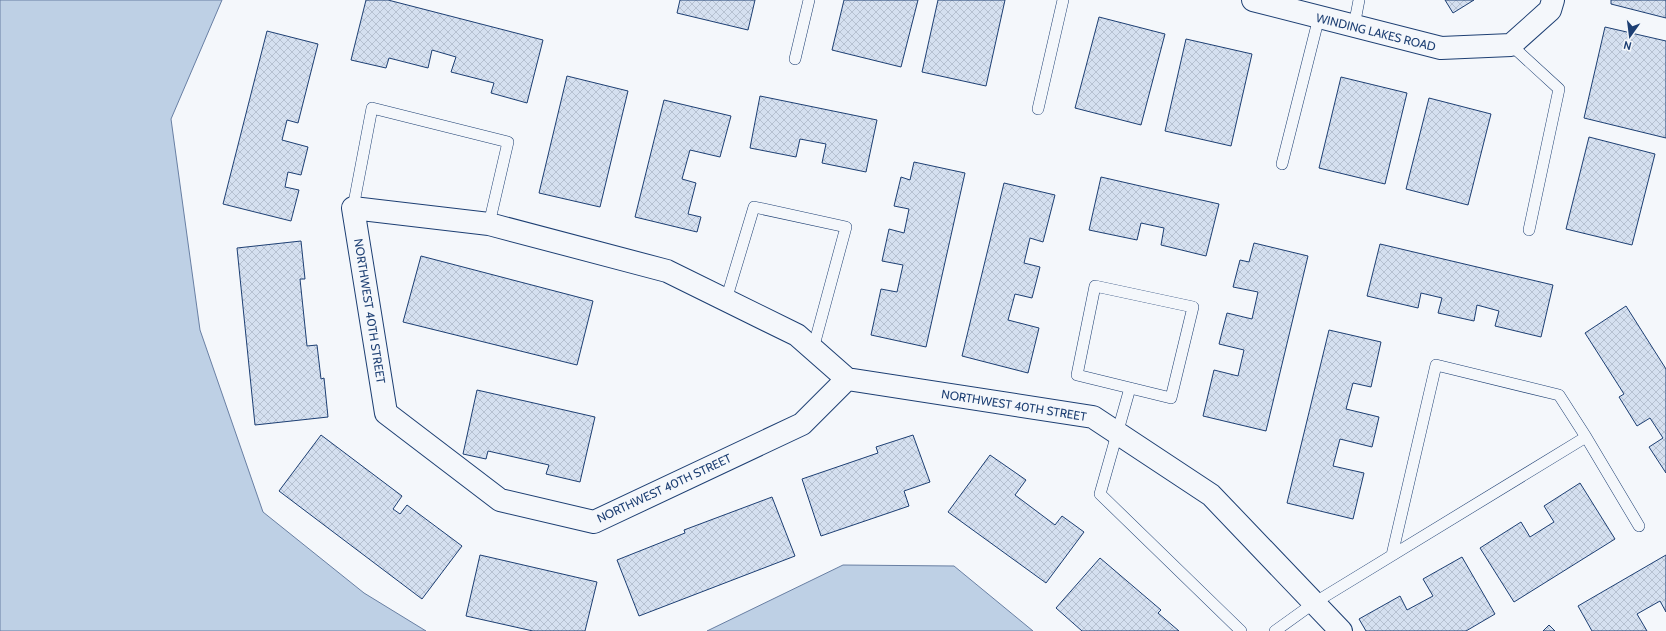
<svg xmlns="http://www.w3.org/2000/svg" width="1666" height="631" font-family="Cabin,sans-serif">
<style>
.water{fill:#bed0e5;stroke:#687fa3}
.building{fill:url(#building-cross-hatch);stroke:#1d3f73}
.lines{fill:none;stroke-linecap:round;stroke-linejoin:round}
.lane-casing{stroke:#1d3f73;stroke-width:12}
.street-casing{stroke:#1d3f73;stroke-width:24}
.lane{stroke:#f4f7fb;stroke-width:11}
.street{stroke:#f4f7fb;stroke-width:22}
.labels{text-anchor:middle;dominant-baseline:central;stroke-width:3;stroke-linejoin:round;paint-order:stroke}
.street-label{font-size:12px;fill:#1d3f73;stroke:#f4f7fb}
</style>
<defs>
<pattern id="building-cross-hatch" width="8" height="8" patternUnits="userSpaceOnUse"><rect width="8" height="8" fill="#d5e0f0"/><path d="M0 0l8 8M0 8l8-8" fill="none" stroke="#b6c1d1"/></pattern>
</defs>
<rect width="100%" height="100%" fill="#f4f7fb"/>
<path class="water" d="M0,0H222L171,119L200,330L263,512L364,593L426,631H0Z
M843,565L954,566L1033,631H707Z"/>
<path class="building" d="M366,0H388L543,40L527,103L491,93L494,83L451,72L456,57L432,50L428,68L389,58L386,68L351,60Z
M680,0H755L748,30L677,13Z
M844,0H918L901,67L832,50Z
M938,0H1005L986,86L922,72Z
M1445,0H1474L1453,13Z
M1611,0H1666V18L1611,4Z
M1099,17L1165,34L1141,125L1075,108Z
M1605,27L1666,41V138L1584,118Z
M267,31L318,44L298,123L287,120L282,140L308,147L301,175L288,172L285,187L299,190L291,221L223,204Z
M1186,39L1252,54L1231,146L1165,131Z
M567,76L628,91L600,207L539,193Z
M1341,77L1407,93L1385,184L1319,168Z
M760,96L877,120L866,172L822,163L826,144L800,139L796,157L750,148Z
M1429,98L1491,114L1468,205L1406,189Z
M664,100L731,116L720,157L690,150L682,179L696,183L688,214L701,217L697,232L635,217Z
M1589,137L1655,154L1632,245L1566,229Z
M914,162L965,173L926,347L871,335L881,289L897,292L903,265L882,261L889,229L904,233L909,209L894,206L901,177L910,180Z
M1101,177L1219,204L1206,256L1161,245L1164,228L1141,223L1137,240L1089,230Z
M1004,183L1055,195L1043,242L1030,238L1024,263L1040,267L1032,298L1015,294L1008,320L1039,328L1028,373L962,356Z
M301,241L305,279H300L307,346L317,345L321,379L324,378L328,417L255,425L237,248Z
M1254,243L1308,256L1266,431L1203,416L1214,370L1238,376L1244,350L1219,344L1227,313L1252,319L1258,292L1233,287L1240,260L1249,262Z
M1380,244L1553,285L1541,337L1495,326L1499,311L1477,305L1474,321L1438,313L1442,298L1421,293L1418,308L1367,296Z
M421,256L593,301L577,365L403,322Z
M1626,306L1666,369V473L1649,447L1663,438L1650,418L1637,426L1619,397L1624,394L1585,333Z
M1329,330L1381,342L1371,387L1353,383L1346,409L1379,417L1372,447L1340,439L1333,466L1364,473L1353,519L1287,503Z
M477,390L595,417L580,482L546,474L549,465L488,451L486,459L463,454Z
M321,435L402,496L393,509L400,514L407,505L462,546L422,599L279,491Z
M913,435L930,482L904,491L909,506L821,536L802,479L878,453L876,447Z
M990,455L1026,480L1015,495L1055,525L1062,516L1084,532L1046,583L948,512Z
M1580,483L1615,539L1514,602L1480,548L1521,522L1530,537L1554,522L1544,506Z
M772,497L795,556L639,616L617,560L685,533L684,530Z
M480,555L597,582L585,631H533L466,616Z
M1666,555V612L1660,601L1637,614L1647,631H1592L1578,606Z
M1462,557L1495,614L1466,631H1366L1359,619L1400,596L1407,610L1433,596L1423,579Z
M1100,558L1161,610L1158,613L1179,631H1082L1056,608Z
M1549,625L1555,631H1543Z"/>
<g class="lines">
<g class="lane-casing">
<path id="lane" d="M1354,26L1359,0
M1511,45L1559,89L1529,230
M795,59L809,0
M1038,109L1063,0
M1282,164L1319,17
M353,208L372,108L508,142L489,224
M1095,286L1193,307L1171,398L1077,375Z
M726,300L754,207L846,227L813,349
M1130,388L1100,494L1241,631
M1392,555L1436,365L1559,395L1586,437
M1275,631L1314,603L1586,437L1639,526"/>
</g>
<g class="street-casing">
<path id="street" d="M1253,0L1441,48L1511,45L1550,10L1553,0
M353,208L489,224L667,271L797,335L847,379L802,424L594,522L500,500L386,413Z
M847,379L1093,417L1211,495L1341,631"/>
</g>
<use href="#lane" class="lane"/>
<use href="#street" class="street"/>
</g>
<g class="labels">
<g class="street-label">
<text transform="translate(1376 32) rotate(14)">WINDING LAKES ROAD</text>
<text transform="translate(370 311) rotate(81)">NORTHWEST 40TH STREET</text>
<text transform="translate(1014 405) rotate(9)">NORTHWEST 40TH STREET</text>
<text transform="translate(664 488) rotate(-25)">NORTHWEST 40TH STREET</text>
</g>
</g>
<g transform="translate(1630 36) rotate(194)" stroke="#f4f7fb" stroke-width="3" paint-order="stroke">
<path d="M0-3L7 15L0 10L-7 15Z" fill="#1d3f73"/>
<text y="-6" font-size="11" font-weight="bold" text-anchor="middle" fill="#1d3f73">N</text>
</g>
</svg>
